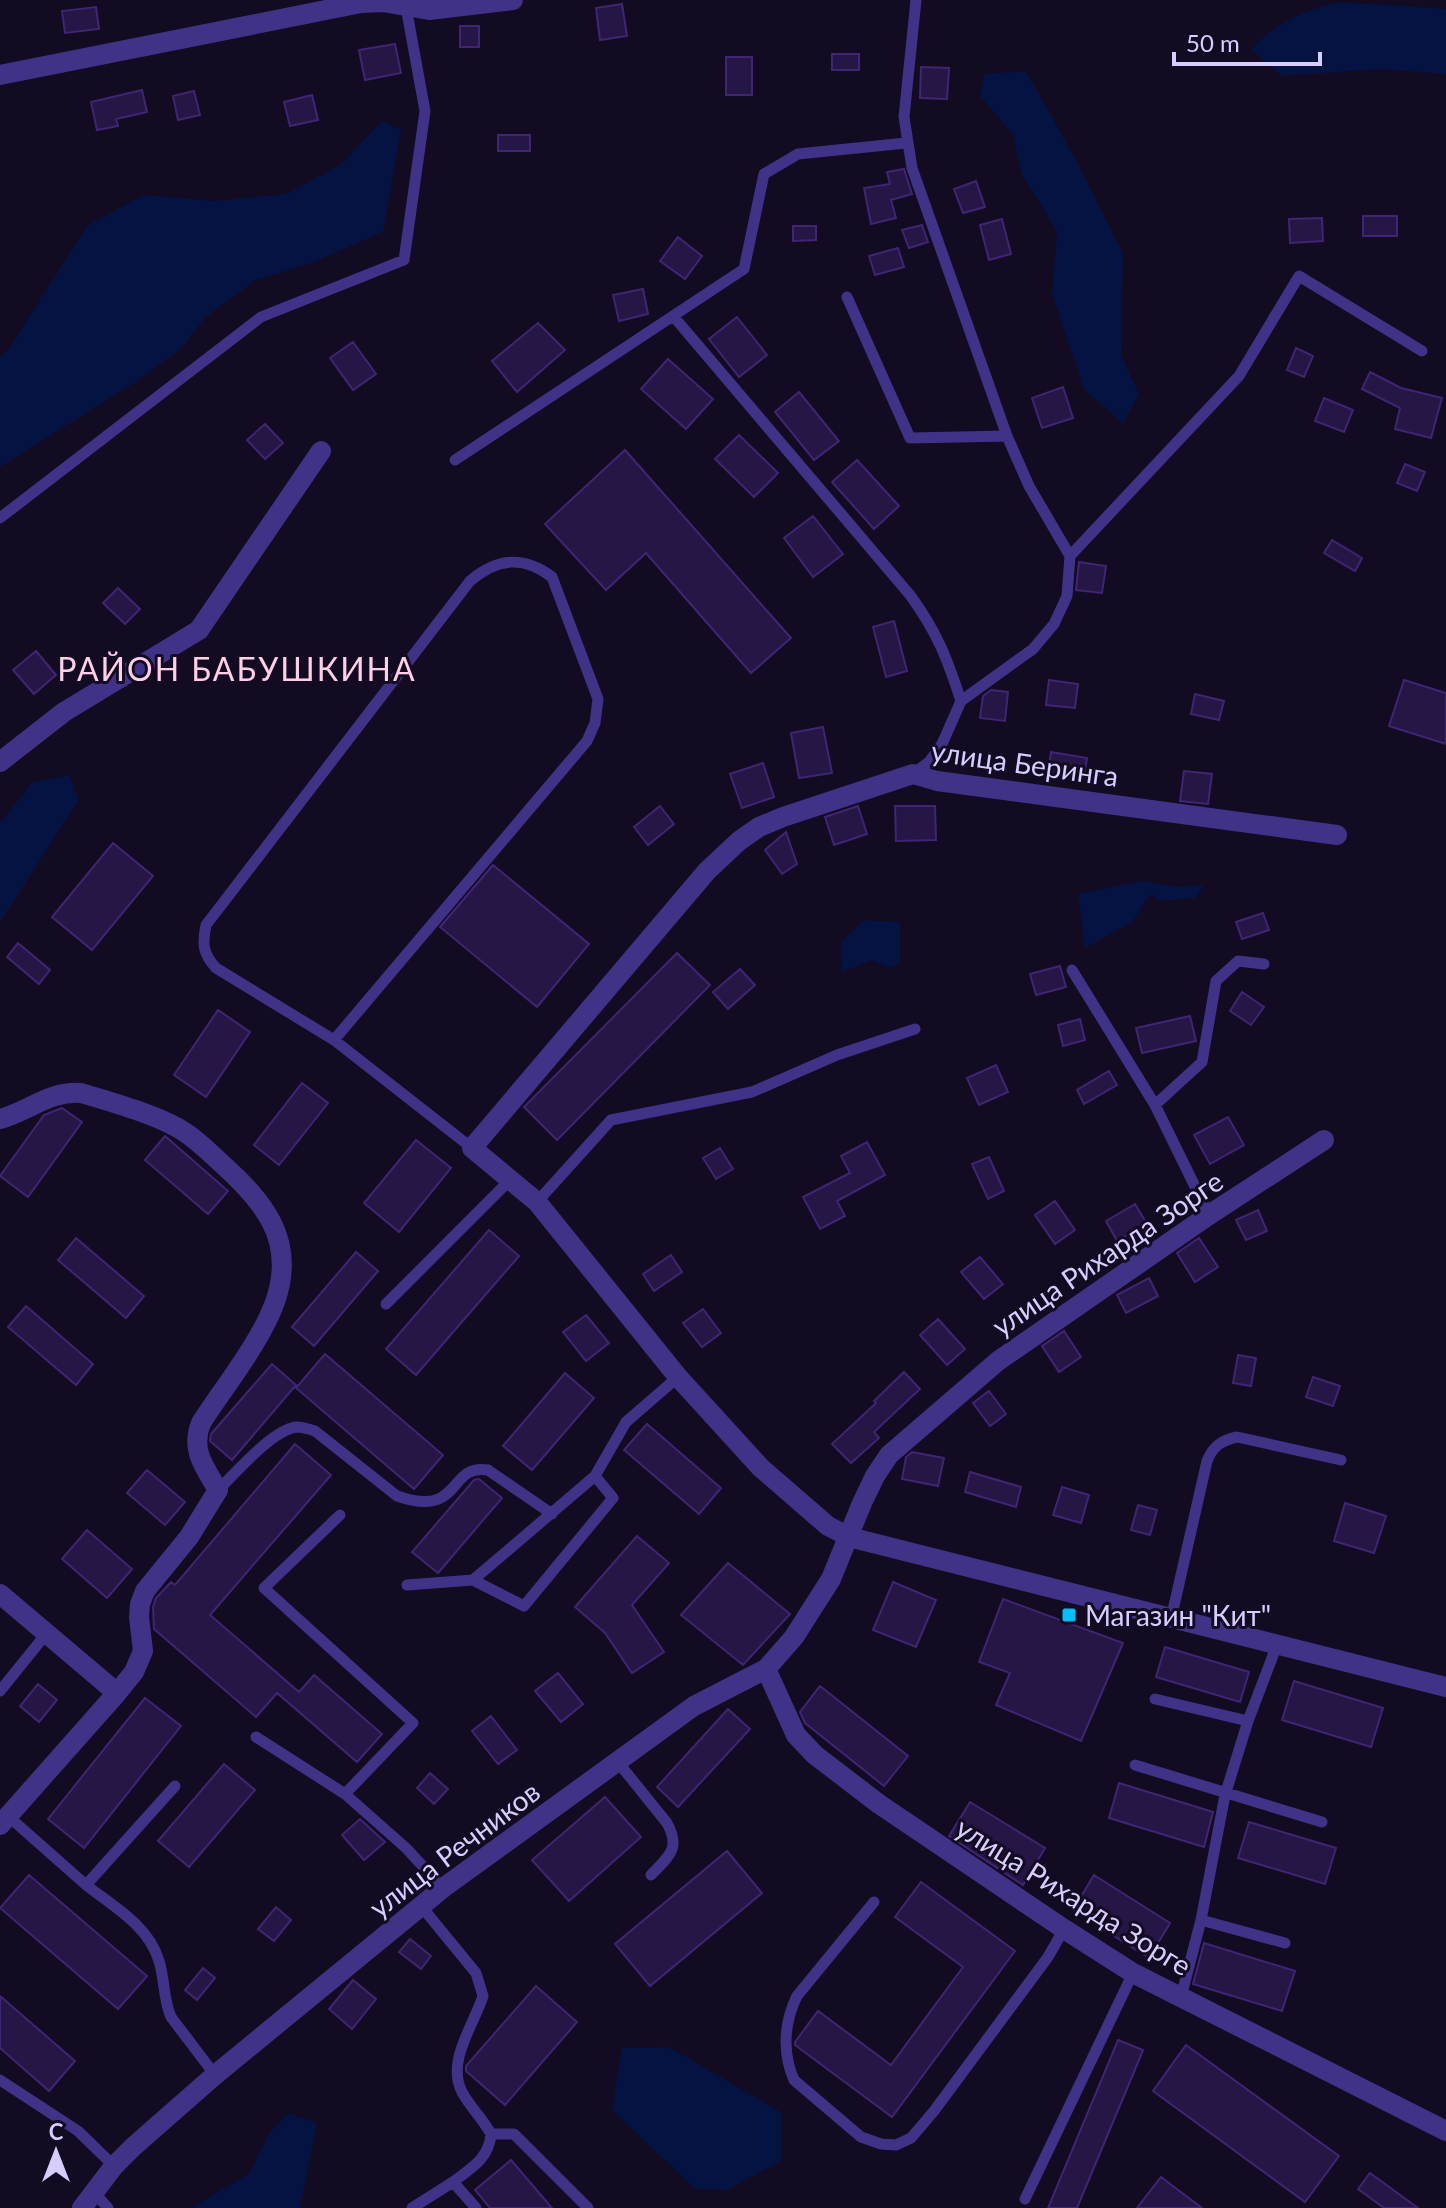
<svg xmlns="http://www.w3.org/2000/svg" width="1446" height="2208" font-family="Lato,sans-serif">
<style>
.water{fill:#051342}
.building{fill:#251645;stroke:#3f2573;stroke-width:2}
.lines{fill:none;stroke-linecap:round;stroke-linejoin:round}
.lane{stroke:#403286;stroke-width:11}
.street{stroke:#403286;stroke-width:20}
.poi-dot{fill:#00c0f8;stroke:#120b22;stroke-width:3}
.labels{text-anchor:middle;dominant-baseline:central;stroke-width:6;stroke-linejoin:round;paint-order:stroke}
.street-label{font-size:28px;fill:#d9cdff;stroke:#120b22}
.poi-label{font-size:28px;fill:#d9cdff;stroke:#120b22;text-anchor:start}
.quarter-label{font-size:32px;letter-spacing:2px;fill:#ffcfe7;stroke:#120b22}
</style>
<rect width="100%" height="100%" fill="#120b22"/>
<path class="water" d="M1340,2L1446,9V74L1380,69L1282,76L1251,50C1273,23 1307,9 1340,2Z
M1026,71L1075,158L1123,253L1121,354L1139,394L1123,424L1085,390L1052,294L1057,231L1021,173L1014,136L980,96L985,74Z
M382,121L401,130L383,232L314,262L254,281L205,318L182,348L139,380L0,467V357L7,351L88,225L144,195L213,201L286,194L340,165Z
M69,775L79,800L0,922V823L32,783Z
M1142,881L1177,887L1204,885L1196,898L1160,901L1151,894L1132,922L1085,948L1078,894Z
M864,920L900,922V964L890,968L872,960L842,972L841,943Z
M669,2047L781,2112V2161L727,2190L695,2189L612,2110L622,2048Z
M288,2113L317,2123L300,2208H191L249,2174L270,2132Z"/>
<path class="building" d="M622,4L627,36L600,40L596,8Z
M96,7L99,29L65,33L62,11Z
M460,26H479V47H460Z
M395,44L401,73L365,80L359,50Z
M832,54H859V70H832Z
M726,57H752V95H726Z
M921,67L949,68L947,99L920,98Z
M142,90L147,112L116,119L118,126L97,130L91,102Z
M194,91L200,115L178,120L173,96Z
M312,95L318,120L290,126L284,102Z
M498,135H530V151H498Z
M904,169L912,194L891,200L896,218L871,224L864,188L890,184L887,172Z
M976,181L985,207L963,213L954,189Z
M1363,216H1397V236H1363Z
M1322,218L1323,241L1290,243L1289,219Z
M1002,219L1011,254L989,260L980,225Z
M922,225L928,242L909,248L902,230Z
M793,226H816V240L793,241Z
M678,237L702,256L685,279L660,261Z
M898,248L904,267L875,275L869,256Z
M643,289L648,314L619,321L613,295Z
M737,317L767,355L739,377L709,339Z
M538,323L565,350L517,392L492,361Z
M353,342L376,374L353,390L330,358Z
M1296,348L1313,356L1304,377L1287,370Z
M668,359L713,399L686,429L641,389Z
M1370,372L1401,388L1442,398L1431,438L1395,429L1400,408L1362,389Z
M1063,387L1073,418L1042,428L1032,398Z
M799,392L839,441L814,460L775,412Z
M1324,398L1353,410L1344,432L1315,421Z
M265,424L283,443L265,459L247,440Z
M739,435L778,473L754,497L715,459Z
M625,450L791,638L751,673L646,553L606,590L545,524Z
M857,460L899,506L874,529L832,482Z
M1405,464L1425,472L1417,491L1397,483Z
M813,516L843,554L813,577L784,538Z
M1332,540L1362,558L1355,571L1324,553Z
M1079,562L1106,566L1102,593L1076,590Z
M118,588L140,609L125,624L103,603Z
M894,621L907,671L886,677L873,627Z
M36,651L56,675L34,694L13,670Z
M1049,680L1078,684L1075,708L1046,705Z
M1404,680L1446,693V744L1389,726Z
M991,690L1008,692L1005,721L980,718L983,696Z
M1195,694L1224,701L1219,720L1191,714Z
M823,727L832,773L799,778L791,733Z
M1051,752L1087,758L1084,778L1048,773Z
M763,763L774,797L742,808L730,774Z
M1184,771L1212,774L1208,804L1180,801Z
M660,806L674,824L648,845L634,827Z
M858,806L867,834L834,845L825,817Z
M895,806H935L936,840L896,841Z
M786,832L797,864L782,874L765,850Z
M113,843L153,876L92,950L52,917Z
M493,865L589,944L537,1007L440,927Z
M1263,913L1269,930L1242,939L1236,922Z
M18,943L50,970L39,984L7,957Z
M677,953L710,985L557,1140L524,1107Z
M1060,966L1066,987L1036,995L1030,974Z
M740,969L755,985L728,1009L713,992Z
M1242,992L1264,1007L1251,1025L1230,1011Z
M218,1010L250,1032L206,1097L174,1075Z
M1190,1016L1196,1041L1142,1053L1136,1028Z
M1080,1019L1085,1040L1063,1046L1058,1025Z
M996,1065L1008,1092L979,1105L967,1078Z
M1109,1071L1117,1085L1084,1104L1077,1090Z
M302,1083L328,1103L279,1165L254,1145Z
M62,1108L82,1122L28,1197L0,1176L44,1115Z
M1228,1117L1244,1145L1210,1164L1194,1135Z
M165,1136L228,1191L208,1214L145,1160Z
M416,1140L451,1168L399,1232L364,1203Z
M867,1142L885,1175L837,1201L845,1216L820,1229L803,1197L850,1173L841,1156Z
M720,1148L733,1169L716,1179L703,1158Z
M989,1157L1004,1191L988,1199L972,1164Z
M1055,1201L1075,1230L1055,1244L1035,1215Z
M1135,1204L1147,1224L1117,1241L1106,1221Z
M1258,1210L1267,1231L1246,1240L1236,1220Z
M489,1230L519,1256L416,1375L386,1349Z
M76,1238L144,1296L126,1318L58,1260Z
M1199,1238L1218,1267L1195,1282L1177,1253Z
M356,1252L378,1271L314,1346L292,1327Z
M671,1255L682,1272L654,1291L643,1274Z
M980,1257L1003,1284L984,1299L961,1272Z
M1149,1278L1158,1296L1126,1313L1117,1295Z
M26,1306L93,1364L76,1385L8,1327Z
M703,1309L721,1333L702,1347L683,1323Z
M586,1315L609,1343L586,1361L563,1332Z
M938,1319L965,1349L947,1365L920,1335Z
M1064,1331L1081,1357L1059,1372L1042,1346Z
M325,1354L443,1455L414,1489L296,1388Z
M1238,1355L1256,1358L1251,1386L1233,1383Z
M272,1364L296,1385L232,1460L210,1441L211,1434Z
M904,1372L920,1389L874,1432L879,1438L851,1463L832,1444L876,1403L874,1401Z
M565,1373L594,1398L532,1470L503,1446Z
M1313,1377L1340,1386L1333,1406L1306,1397Z
M989,1391L1006,1414L990,1426L973,1403Z
M647,1424L721,1488L699,1514L624,1450Z
M295,1444L331,1475L210,1615L299,1692L314,1675L382,1734L357,1762L277,1693L256,1717L154,1629L153,1607L156,1598L171,1582L175,1585Z
M912,1452L944,1458L938,1486L902,1479L906,1457Z
M147,1470L185,1502L165,1525L127,1493Z
M970,1472L1021,1487L1016,1507L965,1492Z
M479,1479L502,1498L438,1573L412,1552L474,1480Z
M1062,1487L1089,1495L1081,1523L1053,1515Z
M1345,1503L1386,1516L1374,1553L1334,1541Z
M1138,1505L1157,1510L1150,1535L1131,1530Z
M87,1530L132,1569L107,1598L62,1559Z
M637,1536L669,1563L632,1605L664,1652L632,1673L605,1633L575,1607Z
M728,1563L790,1614L743,1665L681,1615Z
M893,1582L936,1600L916,1647L873,1630Z
M1003,1599L1123,1643L1081,1741L996,1705L1010,1673L979,1662Z
M1165,1647L1249,1672L1240,1702L1156,1677Z
M558,1673L583,1704L561,1722L535,1691Z
M1294,1681L1383,1708L1371,1747L1282,1720Z
M38,1684L57,1700L39,1722L20,1706Z
M820,1686L908,1756L884,1786L805,1723L800,1712Z
M145,1698L181,1726L84,1848L48,1819Z
M728,1709L750,1729L678,1807L657,1787Z
M491,1716L517,1750L498,1764L472,1731Z
M224,1764L255,1790L189,1867L158,1841Z
M430,1773L448,1789L434,1804L417,1788Z
M1119,1783L1213,1812L1204,1847L1109,1818Z
M605,1797L641,1837L569,1901L532,1860Z
M970,1802L1045,1848L1023,1885L949,1836Z
M360,1819L385,1842L364,1860L342,1835Z
M1249,1822L1336,1848L1325,1884L1238,1858Z
M727,1851L762,1893L650,1986L615,1944Z
M29,1875L147,1976L118,2009L0,1908Z
M1094,1875L1170,1923L1149,1958L1073,1910Z
M921,1882L1015,1951L892,2117L795,2045V2042L818,2011L891,2065L963,1967L895,1917Z
M276,1907L291,1920L274,1941L258,1929Z
M410,1939L431,1956L421,1969L399,1952Z
M1204,1943L1295,1971L1282,2011L1193,1984Z
M203,1968L215,1978L197,2000L185,1990Z
M353,1980L376,1999L352,2029L329,2009Z
M536,1986L577,2022L505,2105L466,2071V2066Z
M0,1996L75,2061L49,2091L0,2048Z
M1118,2040L1143,2050L1134,2072L1077,2208H1048Z
M1186,2045L1339,2156L1305,2202L1153,2091Z
M511,2160L552,2208H490L475,2190Z
M1370,2173L1418,2208H1384L1358,2189Z
M1161,2177L1202,2208H1137Z"/>
<g class="lines">
<path class="lane" d="M847,297L910,438L1007,436
M674,317L910,595C937,632 947,658 961,701
M455,460L744,269L764,174L798,154L906,143
M0,518L261,317L404,260L425,111L406,7
M1070,556L1239,376L1299,276L1422,351
M913,774L929,762L942,744L961,701L1033,649L1054,624L1067,596L1070,556L1029,486L1007,436L912,168L904,117L916,0
M1072,970L1155,1105L1209,1215
M334,1040L587,741L595,723L598,699L552,577C523,555 497,558 470,581L206,925C202,944 203,954 216,968L334,1040L472,1148
M1155,1105L1202,1062L1216,981L1238,961L1264,964
M537,1202L611,1120L752,1092L837,1055L915,1029
M386,1304L511,1179
M218,1490C237,1472 271,1431 296,1427C303,1427 309,1429 315,1431L397,1496C463,1519 447,1463 488,1470L552,1514
M340,1515L264,1588L413,1723L345,1794L406,1848L443,1888
M473,1580L524,1606L613,1498L595,1476
M407,1585L473,1580L595,1476L626,1422L678,1377
M1171,1619L1207,1461C1213,1446 1222,1440 1237,1437L1341,1460
M0,1691L46,1634
M1155,1699L1248,1721
M256,1737L345,1794
M617,1761L667,1823C681,1849 669,1856 651,1875
M1135,1765L1322,1822
M175,1786L86,1885C113,1906 149,1926 159,1961C165,1980 163,1999 171,2017L215,2075
M8,1816L86,1885
M874,1902L797,1996C784,2022 782,2053 794,2080L861,2137L881,2144L896,2145L911,2138L934,2111L1048,1957L1064,1929
M421,1906L476,1973L483,1996C474,2025 446,2061 462,2092C470,2107 483,2119 491,2134H514L588,2208
M1201,1920L1285,1943
M1181,1997L1201,1920L1225,1795L1248,1721L1277,1645
M0,2080L78,2131L114,2166
M453,2182C471,2168 489,2159 491,2134
M94,2192L108,2208
M1025,2199L1133,1973
M412,2208L453,2182L476,2208"/>
<path class="street" d="M0,75L361,3L383,2L429,10L513,0
M0,762L64,712L199,630L321,451
M1337,835L937,781L913,774L783,817L759,827L739,841L707,871L472,1148L537,1202L678,1377L761,1468L828,1526L849,1537L1446,1687
M0,1119C29,1111 49,1091 81,1093C111,1102 151,1113 178,1128C194,1137 207,1150 221,1163C262,1200 296,1238 276,1299C263,1339 224,1387 201,1423C190,1450 205,1468 218,1490L189,1537L145,1591L140,1604L139,1617L143,1651L134,1672L117,1693
M0,1594L117,1693L0,1825
M766,1669L796,1735L815,1755L879,1804L1064,1929L1133,1973L1446,2131
M82,2208L114,2166L133,2147L215,2075L443,1888L694,1706L766,1669L794,1637L831,1579L862,1503L875,1476L889,1455L998,1361L1209,1215L1324,1140"/>
</g>
<rect class="poi-dot" x="1061" y="1607" width="16" height="16" rx="4"/>
<g class="labels">
<g class="street-label">
<text transform="translate(1025 763) rotate(8)">улица Беринга</text>
<text transform="translate(1107 1253) rotate(-34)">улица Рихарда Зорге</text>
<text transform="translate(454 1849) rotate(-37)">улица Речников</text>
<text transform="translate(1074 1896) rotate(32)">улица Рихарда Зорге</text>
</g>
<g class="poi-label">
<text x="1085" y="1615">Магазин "Кит"</text>
</g>
<g class="quarter-label">
<text x="237" y="668">РАЙОН БАБУШКИНА</text>
</g>
</g>
<g transform="translate(56 2152)" stroke="#120b22" stroke-width="6" paint-order="stroke">
<path d="M0-6L14 30L0 20L-14 30Z" fill="#d9cdff"/>
<text y="-12" font-size="22" font-weight="bold" text-anchor="middle" fill="#d9cdff">С</text>
</g>
<path d="M1174 52v12h146v-12" fill="none" stroke="#d9cdff" stroke-width="4"/>
<text x="1186" y="52" font-size="24" fill="#d9cdff" stroke="#120b22" stroke-width="6" paint-order="stroke">50 m</text>
</svg>
